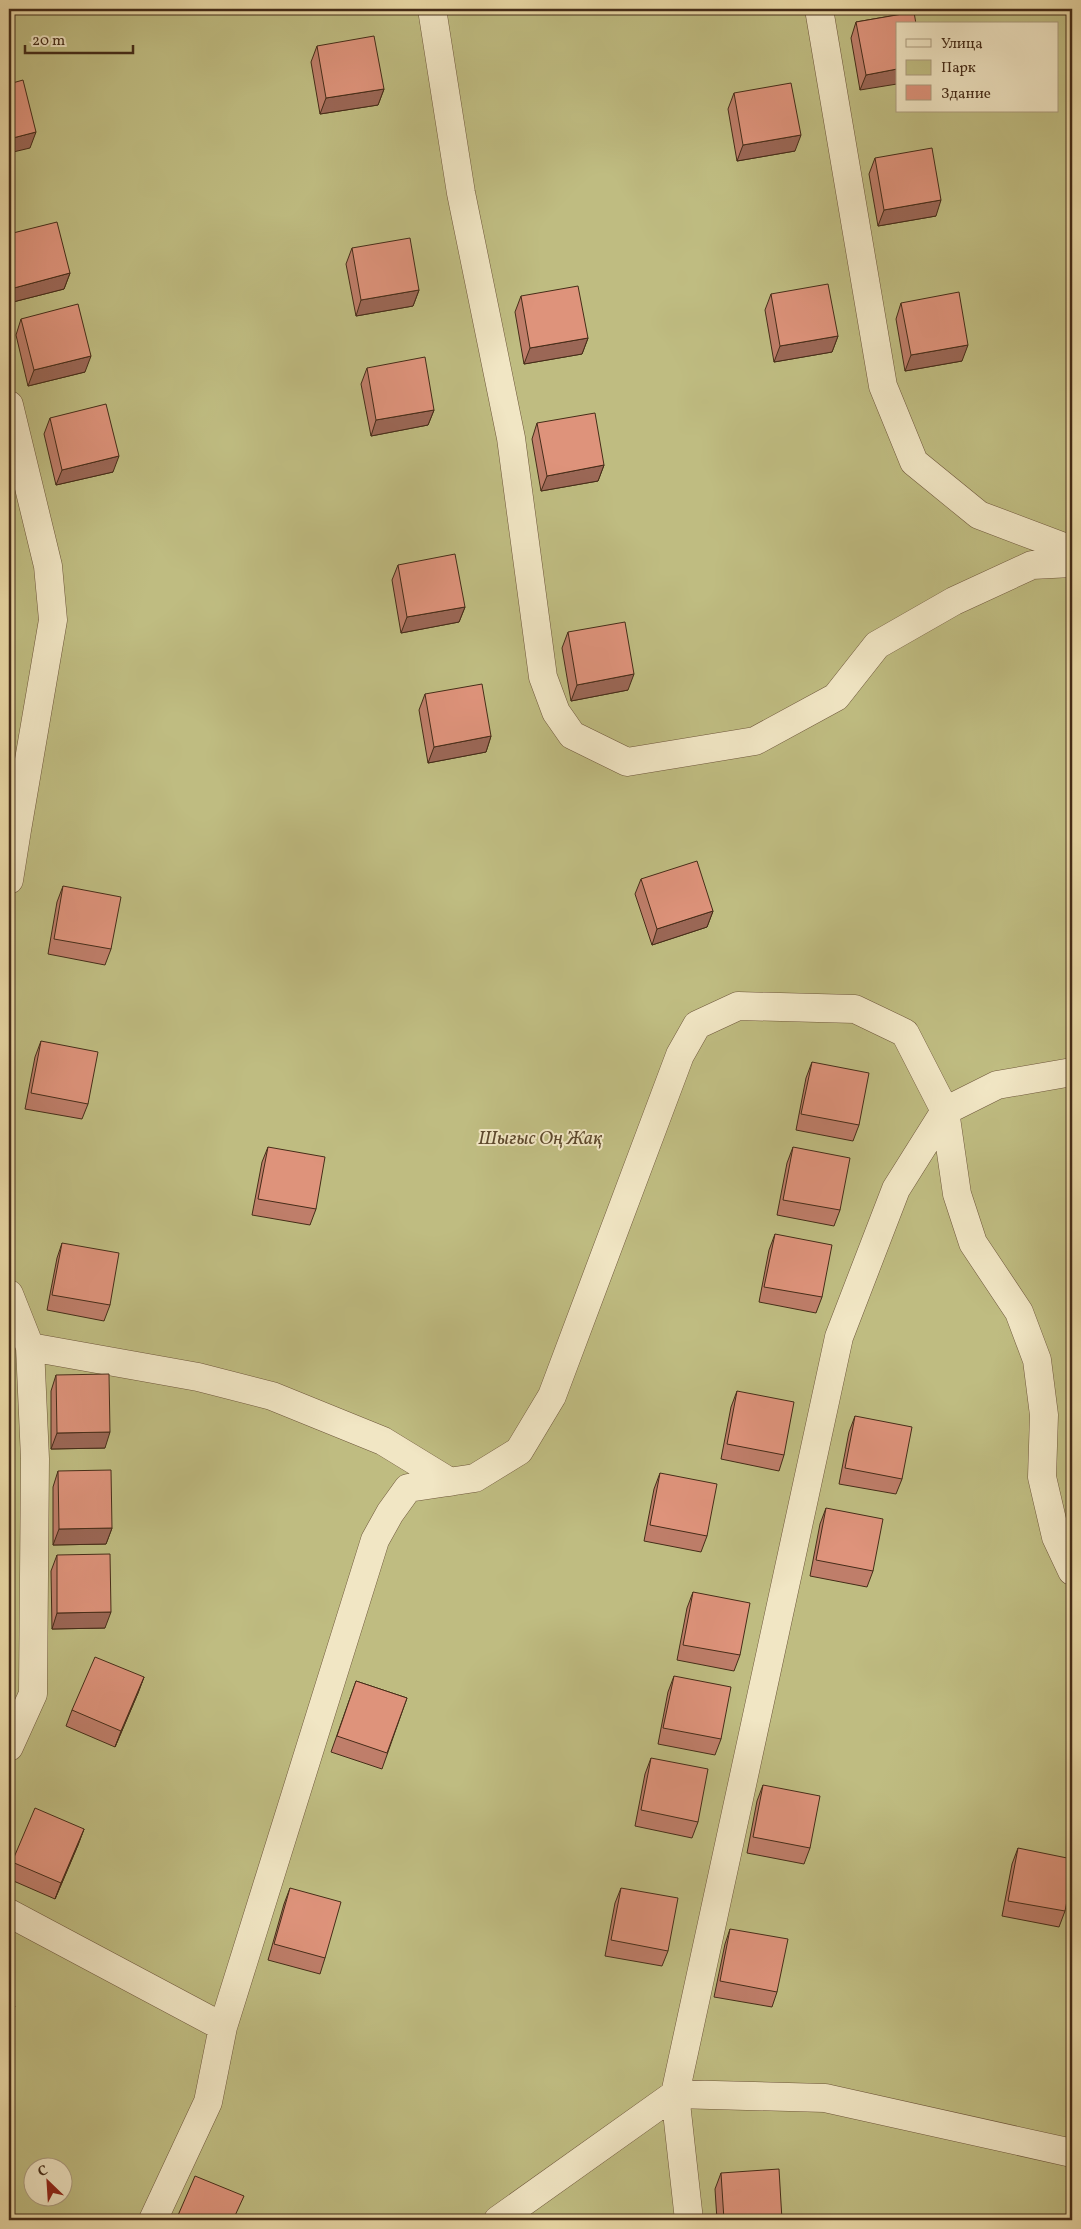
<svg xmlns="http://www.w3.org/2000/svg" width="1081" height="2229" font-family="Vollkorn,serif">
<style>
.green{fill:#bfbc81;stroke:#82744c;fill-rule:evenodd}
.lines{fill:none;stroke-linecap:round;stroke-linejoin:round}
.minor-casing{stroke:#6e573b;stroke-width:29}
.minor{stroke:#f1e6c4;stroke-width:28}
.wall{fill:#bf7e6a;stroke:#452c18}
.shaded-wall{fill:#9b6756;stroke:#452c18}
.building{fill:#de937b;stroke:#452c18}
.labels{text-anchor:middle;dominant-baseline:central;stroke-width:4;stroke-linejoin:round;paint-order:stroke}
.park-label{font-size:19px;font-style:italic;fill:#5d492d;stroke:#f1e6c4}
</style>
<rect width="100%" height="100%" fill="#e9d8a5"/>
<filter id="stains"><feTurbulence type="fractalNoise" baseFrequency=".004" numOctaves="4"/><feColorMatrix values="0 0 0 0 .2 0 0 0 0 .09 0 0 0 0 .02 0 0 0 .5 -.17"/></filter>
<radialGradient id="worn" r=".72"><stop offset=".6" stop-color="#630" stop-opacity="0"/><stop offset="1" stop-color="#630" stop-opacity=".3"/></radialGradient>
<path class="green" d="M9,9H1072V2220H9ZM897,24H1057V111H897ZM32,2166H62V2196H32Z"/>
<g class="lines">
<g class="minor-casing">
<path id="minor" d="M432,9L461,193L511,438L543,677L556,712L572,735L627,762L755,741L836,697L877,645L954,601L1032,565L1072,563
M819,9L883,386L914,462L979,515L1072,550
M9,405L48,566L53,620L17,830
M9,880L17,830L12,813
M9,1294L30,1347L35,1459L33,1694L9,1747
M30,1347L198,1377L272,1396L383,1441L450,1482
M9,1913L223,2027
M153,2220L208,2102L223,2027L375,1540L390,1513L408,1488L475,1478L519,1451L552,1396L680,1055L697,1025L738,1006L855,1009L905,1033L945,1111L957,1194L973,1243L1019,1312L1037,1360L1044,1415L1042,1477L1056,1537L1072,1571
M498,2220L675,2094L825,2098L1072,2153
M689,2220L675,2094L839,1337L896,1189L945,1111L997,1085L1072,1072"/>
</g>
<use href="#minor" class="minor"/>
</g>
<path class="wall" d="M914,12L860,90L851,38L856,22Z
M317,46L384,89L378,105L320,114L311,62Z
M734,93L795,151L737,161L728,109Z
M875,158L936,216L878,226L869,174Z
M9,234L70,273L64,289L9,303Z
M352,248L419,290L413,306L356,316L346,264Z
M771,294L838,336L832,352L774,362L765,310Z
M521,296L588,338L582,354L524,364L515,312Z
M901,303L962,361L905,371L896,319Z
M21,319L85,372L28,386L16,335Z
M367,368L434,410L428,425L371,436L361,384Z
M50,418L113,472L56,485L44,434Z
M537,423L604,465L598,481L541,491L532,439Z
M398,565L465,607L459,622L401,633L392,580Z
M568,632L628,690L571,701L562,648Z
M425,694L491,736L486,752L428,763L419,710Z
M641,879L713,911L707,927L652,945L635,894Z
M63,886L111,949L105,965L48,954L57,902Z
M41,1041L88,1104L82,1119L25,1109L35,1057Z
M812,1062L859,1125L853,1141L796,1130L806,1078Z
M268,1147L316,1209L310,1225L252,1215L262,1162Z
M793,1147L840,1210L834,1226L777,1215L787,1163Z
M775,1234L822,1297L816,1313L759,1302L769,1250Z
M62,1243L110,1305L104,1321L47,1310L57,1258Z
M56,1375L105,1448L51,1449V1391Z
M737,1391L784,1455L779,1471L721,1459L731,1407Z
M855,1416L902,1479L896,1494L839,1484L849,1432Z
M58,1471L112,1528L106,1544L53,1545V1487Z
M660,1473L707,1536L701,1552L644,1541L654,1489Z
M826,1508L873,1571L867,1587L810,1576L820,1524Z
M57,1555L105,1628L52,1629L51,1571Z
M693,1592L740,1655L734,1671L677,1660L687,1608Z
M674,1676L721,1739L715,1755L658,1744L668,1692Z
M144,1677L138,1693L115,1747L66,1726L72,1710Z
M356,1681L407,1698L382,1769L331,1752Z
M651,1758L698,1822L692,1838L635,1826L645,1774Z
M763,1785L810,1848L804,1864L747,1853L757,1801Z
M84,1829L78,1845L55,1899L9,1879V1871L12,1862Z
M1018,1848L1065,1911L1059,1927L1002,1916L1012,1864Z
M290,1888L325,1958L320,1974L268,1960L284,1904Z
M621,1888L668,1951L662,1966L605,1956L615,1903Z
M730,1929L777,1992L772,2007L714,1997L725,1944Z
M721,2173L782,2220H717L715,2189Z"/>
<path class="shaded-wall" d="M848,9H858L848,11Z
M897,69V84L860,90L866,75Z
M384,89L378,105L320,114L326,98Z
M36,132L30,148L9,153V139Z
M801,135L795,151L737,161L743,145Z
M941,200L936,216L878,226L884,210Z
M70,273L64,289L9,303V301L14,288Z
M419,290L413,306L356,316L361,300Z
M838,336L832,352L774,362L780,346Z
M588,338L582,354L524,364L530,348Z
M968,345L962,361L905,371L911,355Z
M91,356L85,372L28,386L34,370Z
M434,410L428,425L371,436L376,420Z
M119,456L113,472L56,485L62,470Z
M604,465L598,481L541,491L547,476Z
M465,607L459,622L401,633L407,617Z
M634,674L628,690L571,701L577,685Z
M491,736L486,752L428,763L434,747Z
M713,911L707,927L652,945L657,929Z
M110,1432L105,1448L51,1449L57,1433Z
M112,1528L106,1544L53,1545L59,1529Z
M111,1612L105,1628L52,1629L57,1613Z
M144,1677L138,1693L115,1747L121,1731Z
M84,1829L78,1845L55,1899L61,1883Z"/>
<path class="building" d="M914,12L916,24H897V69L866,75L856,22Z
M374,36L384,89L326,98L317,46Z
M23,80L36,132L9,139V84Z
M791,83L801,135L743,145L734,93Z
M932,148L941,200L884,210L875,158Z
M57,222L70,273L14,288L9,268V234Z
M410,238L419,290L361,300L352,248Z
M828,284L838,336L780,346L771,294Z
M578,286L588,338L530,348L521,296Z
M959,292L968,345L911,355L901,303Z
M78,304L91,356L34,370L21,319Z
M425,357L434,410L376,420L367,368Z
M106,404L119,456L62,470L50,418Z
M595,413L604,465L547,476L537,423Z
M455,554L465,607L407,617L398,565Z
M625,622L634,674L577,685L568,632Z
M482,684L491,736L434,747L425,694Z
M697,861L713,911L657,929L641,879Z
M63,886L121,897L111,949L54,939Z
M41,1041L98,1052L88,1104L31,1093Z
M812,1062L869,1073L859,1125L801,1114Z
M268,1147L325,1157L316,1209L258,1199Z
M793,1147L850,1158L840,1210L783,1200Z
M775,1234L832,1245L822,1297L764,1287Z
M62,1243L119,1253L110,1305L52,1295Z
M109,1374L110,1432L57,1433L56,1375Z
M737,1391L794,1402L784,1455L727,1444Z
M855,1416L912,1427L902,1479L845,1468Z
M111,1470L112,1528L59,1529L58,1471Z
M660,1473L717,1484L707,1536L650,1525Z
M826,1508L883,1519L873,1571L816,1560Z
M110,1554L111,1612L57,1613V1555Z
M693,1592L750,1603L740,1655L683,1645Z
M95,1657L144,1677L121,1731L72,1710Z
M674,1676L731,1687L721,1739L663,1728Z
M356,1681L407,1698L387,1753L337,1736Z
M651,1758L708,1769L698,1822L641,1810Z
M763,1785L820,1796L810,1848L753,1837Z
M35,1808L84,1829L61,1883L12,1862Z
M1018,1848L1072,1859V1875L1065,1911L1008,1901Z
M290,1888L341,1902L325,1958L274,1944Z
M621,1888L678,1898L668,1951L611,1940Z
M730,1929L788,1939L777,1992L720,1981Z
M9,2003L15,2006L9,2020Z
M779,2169L782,2220H724L721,2173Z
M195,2176L244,2196L233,2220H176Z"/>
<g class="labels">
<g class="park-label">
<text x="540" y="1139">Шығыс Оң Жақ</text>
</g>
</g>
<rect width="1081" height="2229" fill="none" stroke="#e9d8a5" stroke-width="30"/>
<rect x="10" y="10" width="1061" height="2209" fill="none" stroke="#452c18" stroke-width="2.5"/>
<rect x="15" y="15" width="1051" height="2199" fill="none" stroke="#452c18"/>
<rect x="896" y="22" width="162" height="90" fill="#f1e6c4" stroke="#ac9c7f"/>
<rect x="906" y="39" width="25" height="8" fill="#f1e6c4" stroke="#ac9c7f"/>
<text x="941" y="48" font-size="15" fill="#452c18">Улица</text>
<rect x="906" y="60" width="25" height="15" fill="#bfbc81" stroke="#ac9c7f"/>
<text x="941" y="72" font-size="15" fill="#452c18">Парк</text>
<rect x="906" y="85" width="25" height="15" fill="#de937b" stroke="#ac9c7f"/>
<text x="941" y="98" font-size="15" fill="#452c18">Здание</text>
<g transform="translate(48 2182) rotate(335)"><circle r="24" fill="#f1e6c4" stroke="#ac9c7f"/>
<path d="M0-4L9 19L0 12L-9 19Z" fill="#8f2418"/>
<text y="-8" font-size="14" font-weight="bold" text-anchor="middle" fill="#452c18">С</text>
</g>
<path d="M25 45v8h108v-8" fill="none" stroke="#452c18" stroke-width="2.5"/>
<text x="32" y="45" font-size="15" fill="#452c18" stroke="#f1e6c4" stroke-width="4" paint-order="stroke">20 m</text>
<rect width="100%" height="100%" filter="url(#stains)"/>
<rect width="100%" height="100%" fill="url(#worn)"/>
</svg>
